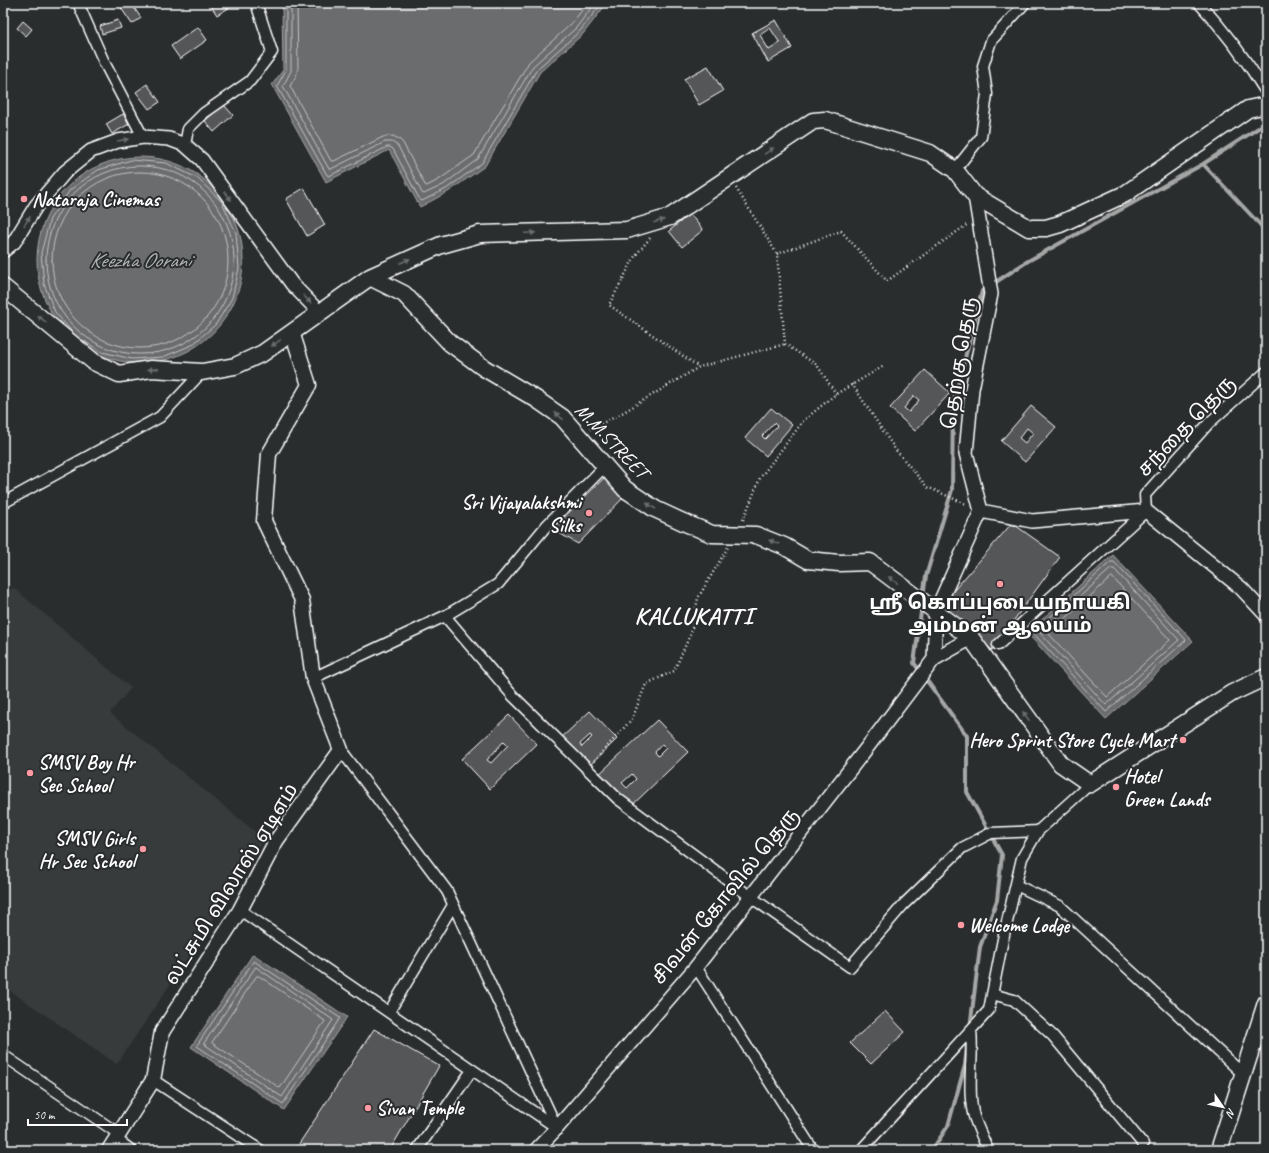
<svg xmlns="http://www.w3.org/2000/svg" width="1269" height="1153" font-family="Caveat,'Noto Sans Tamil',sans-serif">
<style>
.built{fill:#373a3b}
.water{fill:#6a6c6d;stroke:#a6a7a7}
.lines{fill:none;stroke-linecap:round;stroke-linejoin:round}
.shore{stroke:#c3c4c5;stroke-width:1}
.stream{stroke:#a6a7a7;stroke-width:4}
.building{fill:#555758;stroke:#fff;fill-rule:evenodd}
.service-casing{stroke:#fff;stroke-width:8}
.minor-casing{stroke:#fff;stroke-width:13}
.tertiary-casing{stroke:#fff;stroke-width:16}
.secondary-casing{stroke:#fff;stroke-width:17}
.primary-casing{stroke:#fff;stroke-width:19}
.path{stroke:#fff;stroke-width:2.5;stroke-dasharray:1 3;stroke-linecap:butt}
.service{stroke:#2a2d2e;stroke-width:5}
.minor{stroke:#2a2d2e;stroke-width:10}
.tertiary{stroke:#2a2d2e;stroke-width:13}
.secondary{stroke:#2a2d2e;stroke-width:14}
.primary{stroke:#2a2d2e;stroke-width:16}
.oneway{fill:#6a6c6d}
.poi-dot{fill:#ff9aa2;stroke:#2a2d2e;stroke-width:1.5}
.labels{text-anchor:middle;dominant-baseline:central;stroke-width:4;stroke-linejoin:round;paint-order:stroke}
.poi-label{font-size:20px;font-weight:bold;fill:#fff;stroke:#2a2d2e;text-anchor:start}
.street-label{font-size:20px;fill:#fff;stroke:#2a2d2e}
.water-label{font-size:21px;font-style:italic;fill:#b4b6b6;stroke:#2a2d2e}
.district-label{font-size:24px;font-weight:bold;letter-spacing:1px;fill:#fff;stroke:#2a2d2e}
</style>
<rect width="100%" height="100%" fill="#2a2d2e"/>
<filter id="ink" filterUnits="userSpaceOnUse"><feTurbulence type="fractalNoise" baseFrequency=".025" numOctaves="2"/><feDisplacementMap in="SourceGraphic" scale="8" xChannelSelector="R" yChannelSelector="G"/><feConvolveMatrix kernelMatrix="1 2 1 2 8 2 1 2 1" color-interpolation-filters="sRGB"/></filter>
<g filter="url(#ink)">
<path class="built" d="M14,588L131,688L110,713L264,839L253,860L117,1064L3,986V592Z"/>
<path class="water" d="M282,3H607L583,34L540,72L485,166L448,192L420,207L389,150L326,182L272,85L283,70Z
M37 260a103 103 0 1 1 206 0a103 103 0 1 1-206 0Z
M1113,555L1193,641L1106,719L1027,633Z
M253,954L347,1017L284,1110L191,1047Z"/>
<g class="lines">
<path class="shore" d="M286,3V70L277,86L327,175L329,176L387,147H390L393,149L420,200L422,201L446,189L482,163L537,69L580,31L602,3
M291,3V71L283,86L329,169H331L385,142H392L398,146L422,193L424,194L443,185L478,159L533,66L576,28L595,3
M297,3L298,70L296,76L290,86L331,161H334L383,137L393,136L399,139L403,143L425,185L427,186L440,179L474,155L529,62L571,24L588,3
M46 260a94 94 0 1 1 188 0a94 94 0 1 1-188 0Z
M52 260a88 88 0 1 1 176 0a88 88 0 1 1-176 0Z
M74,334L55,312L44,284L41,253L50,219L70,190L98,170L131,160L166,163L197,178L222,202L236,233L239,268L232,298L216,324L192,345L163,357L132,359L102,352L79,338
M1111,562H1114L1186,640L1106,712L1033,633Z
M1111,569H1114L1179,640L1106,705L1040,633Z
M1112,577L1170,640L1107,697L1049,634Z
M254,961L340,1018L283,1104L197,1046Z
M256,967L333,1020L282,1097L204,1044Z
M257,976H259L325,1021L280,1088L212,1043Z"/>
<path class="stream" d="M1203,164L1266,231
M923,596L926,576L952,490L953,405L982,291L1028,261L1203,164L1266,123
M922,605L914,663L967,736V792L1002,855L997,900L980,947L970,1028
M932,1150L948,1126L965,1065L967,1046"/>
</g>
<path class="building" d="M128,3H131L141,18L132,24L121,8Z
M216,3H237L217,15L211,6Z
M118,20L121,28L102,34L100,26Z
M776,20L792,48L768,62L752,33ZM770,28L780,43L769,50L760,35Z
M23,21L32,29L26,36L17,28Z
M198,27L207,40L180,59L171,46Z
M708,66L723,91L699,105L684,79Z
M147,84L160,102L149,109L136,92Z
M223,104L233,115L214,132L205,121Z
M123,114L129,124L112,134L106,124Z
M304,188L325,225L307,236L286,199Z
M690,214L703,230L682,247L669,231Z
M925,370L950,393L915,431L890,408ZM914,396L919,400L909,412L904,408Z
M1031,406L1056,427L1025,462L1001,441ZM1027,428L1033,433L1025,443L1019,438Z
M771,408L792,425L766,456L745,438ZM774,423L777,426L765,439L762,436Z
M606,476L625,496L578,544L552,529Z
M1012,523L1060,557L992,650L948,611H936Z
M590,711L617,739L585,770L558,741ZM590,735L592,737L582,747L580,744Z
M509,715L537,744L490,789L462,759ZM504,741L508,745L491,763L487,760Z
M657,720L688,752L626,811L595,778ZM662,744L666,748L658,756L655,752ZM632,774L636,779L627,788L622,783Z
M885,1011L905,1032L871,1064L850,1043Z
M374,1029L439,1066L390,1150H295Z"/>
<g class="lines">
<g class="service-casing">
<path id="service" d="M3,1144L11,1150"/>
</g>
<g class="minor-casing">
<path id="minor" d="M78,3L104,62L143,137
M1199,3C1224,30 1247,61 1266,92
M185,145L188,129L204,113L250,81L272,52L256,3
M955,170L981,137L987,94L983,66L991,41L1025,3
M3,503L160,417L202,372
M445,616L513,696L618,799L751,897L850,967L903,905L962,848L991,833L1038,831
M998,645L1146,511L1145,495L1209,423L1266,372
M313,678L445,616L498,584L547,525L605,466
M341,750L447,891L557,1128
M1016,885L1060,906L1243,1074
M240,910L557,1128
M696,967L813,1150
M992,994L1014,1000L1053,1036L1143,1144
M389,1012L453,905
M971,1030C974,1057 967,1086 973,1113C976,1125 983,1138 988,1150
M3,1055L119,1134
M153,1080L260,1150
M116,1139L131,1150
M417,1150L472,1070
M861,1150L989,1010L1003,939L1022,858L1038,831L1090,784"/>
</g>
<g class="tertiary-casing">
<path id="tertiary" d="M975,196L991,294L972,389L966,453L981,511
M3,251L14,242L36,206L65,172L91,151L118,141L143,137L169,139L185,145L202,160L292,284L320,313
M934,659L936,611L981,511L1032,521L1146,511L1241,588L1266,615
M536,1150L557,1128L696,967L869,745L934,659L971,638"/>
</g>
<g class="secondary-casing">
<path id="secondary" d="M109,1150L153,1080L162,1032L240,910L276,841L341,750L313,678L302,600L264,521L269,454L309,385L292,332"/>
</g>
<g class="primary-casing">
<path id="primary" d="M370,277L404,294L450,343L484,368L536,399L562,417L625,489L655,509L683,522L712,534L756,535L784,546L808,560L839,563L870,562L971,638L1061,764L1090,784L1232,693L1266,677
M3,287L94,362L119,374L151,369L202,372L235,366L263,353L370,277L441,245L480,234L627,230L670,217L813,121L825,120L930,153L955,170L975,196L1029,228H1046L1060,224L1125,194L1248,109L1262,106H1266
M1219,1150L1266,1003"/>
</g>
<path class="path" d="M736,188L777,254L785,344L817,365L836,394
M650,238L635,256L609,305L699,367
M777,254L841,231L887,281L968,224
M852,384L895,449L927,487L966,504
M590,429L617,416L699,367L785,344
M743,520L760,478L804,420L836,394L884,366
M594,761L632,719L646,684L674,671L691,633L698,598L728,547"/>
<use href="#service" class="service"/>
<use href="#minor" class="minor"/>
<use href="#tertiary" class="tertiary"/>
<use href="#secondary" class="secondary"/>
<use href="#primary" class="primary"/>
</g>
<defs><path id="oneway-solid" d="M-6-.8H1V-3.2L6.5 0L1 3.2V.8H-6Z"/></defs>
<g class="oneway">
<use href="#oneway-solid" transform="translate(123 140) rotate(-9)"/>
<use href="#oneway-solid" transform="translate(769 151) rotate(-34)"/>
<use href="#oneway-solid" transform="translate(228 196) rotate(54)"/>
<use href="#oneway-solid" transform="translate(27 221) rotate(-59)"/>
<use href="#oneway-solid" transform="translate(659 221) rotate(-16)"/>
<use href="#oneway-solid" transform="translate(530 233) rotate(-2)"/>
<use href="#oneway-solid" transform="translate(405 261) rotate(-24)"/>
<use href="#oneway-solid" transform="translate(307 299) rotate(46)"/>
<use href="#oneway-solid" transform="translate(42 319) rotate(-140)"/>
<use href="#oneway-solid" transform="translate(276 343) rotate(145)"/>
<use href="#oneway-solid" transform="translate(153 369) rotate(178)"/>
<use href="#oneway-solid" transform="translate(559 416) rotate(-140)"/>
<use href="#oneway-solid" transform="translate(651 506) rotate(-147)"/>
<use href="#oneway-solid" transform="translate(774 542) rotate(-159)"/>
<use href="#oneway-solid" transform="translate(893 580) rotate(-143)"/>
<use href="#oneway-solid" transform="translate(1026 716) rotate(-125)"/>
</g>
</g>
<g class="poi-dot">
<circle cx="24" cy="199" r="4"/>
<circle cx="589" cy="513" r="4"/>
<circle cx="1000" cy="584" r="4"/>
<circle cx="1183" cy="740" r="4"/>
<circle cx="30" cy="773" r="4"/>
<circle cx="1116" cy="787" r="4"/>
<circle cx="143" cy="849" r="4"/>
<circle cx="961" cy="925" r="4"/>
<circle cx="368" cy="1108" r="4"/>
</g>
<g class="labels">
<g class="poi-label">
<text x="32" y="199">Nataraja Cinemas</text>
<text x="581" y="502" text-anchor="end">Sri Vijayalakshmi<tspan x="581" dy="23">Silks</tspan></text>
<text x="1000" y="602" text-anchor="middle">ஸ்ரீ கொப்புடையநாயகி<tspan x="1000" dy="23">அம்மன் ஆலயம்</tspan></text>
<text x="1175" y="740" text-anchor="end">Hero Sprint Store Cycle Mart</text>
<text x="38" y="762">SMSV Boy Hr<tspan x="38" dy="23">Sec School</tspan></text>
<text x="1124" y="776">Hotel<tspan x="1124" dy="23">Green Lands</tspan></text>
<text x="135" y="838" text-anchor="end">SMSV Girls<tspan x="135" dy="23">Hr Sec School</tspan></text>
<text x="969" y="925">Welcome Lodge</text>
<text x="376" y="1108">Sivan Temple</text>
</g>
<g class="street-label">
<text transform="translate(959 363) rotate(-81)">தெற்கு தெரு</text>
<text transform="translate(1186 426) rotate(-46)">சந்தை தெரு</text>
<text transform="translate(612 441) rotate(46)">M.M.STREET</text>
<text transform="translate(231 884) rotate(-58)">லட்சுமி விலாஸ் ஏடிஎம்</text>
<text transform="translate(725 896) rotate(-51)">சிவன் கோவில் தெரு</text>
</g>
<g class="water-label">
<text x="140" y="260">Keezha Oorani</text>
</g>
<g class="district-label">
<text x="694" y="616">KALLUKATTI</text>
</g>
</g>
<rect width="1269" height="1153" fill="none" stroke="#2a2d2e" stroke-width="16"/>
<rect x="8" y="8" width="1253" height="1137" fill="none" stroke="#fff" stroke-width="1.5" filter="url(#ink)"/>
<g transform="translate(1223 1107) rotate(124)" stroke="#2a2d2e" stroke-width="3" paint-order="stroke">
<path d="M0-3L7 15L0 10L-7 15Z" fill="#ffffff"/>
<text y="-6" font-size="11" font-weight="bold" text-anchor="middle" fill="#ffffff">N</text>
</g>
<path d="M28 1119v6h99v-6" fill="none" stroke="#ffffff" stroke-width="2"/>
<text x="34" y="1119" font-size="12" fill="#ffffff" stroke="#2a2d2e" stroke-width="3" paint-order="stroke">50 m</text>
</svg>
